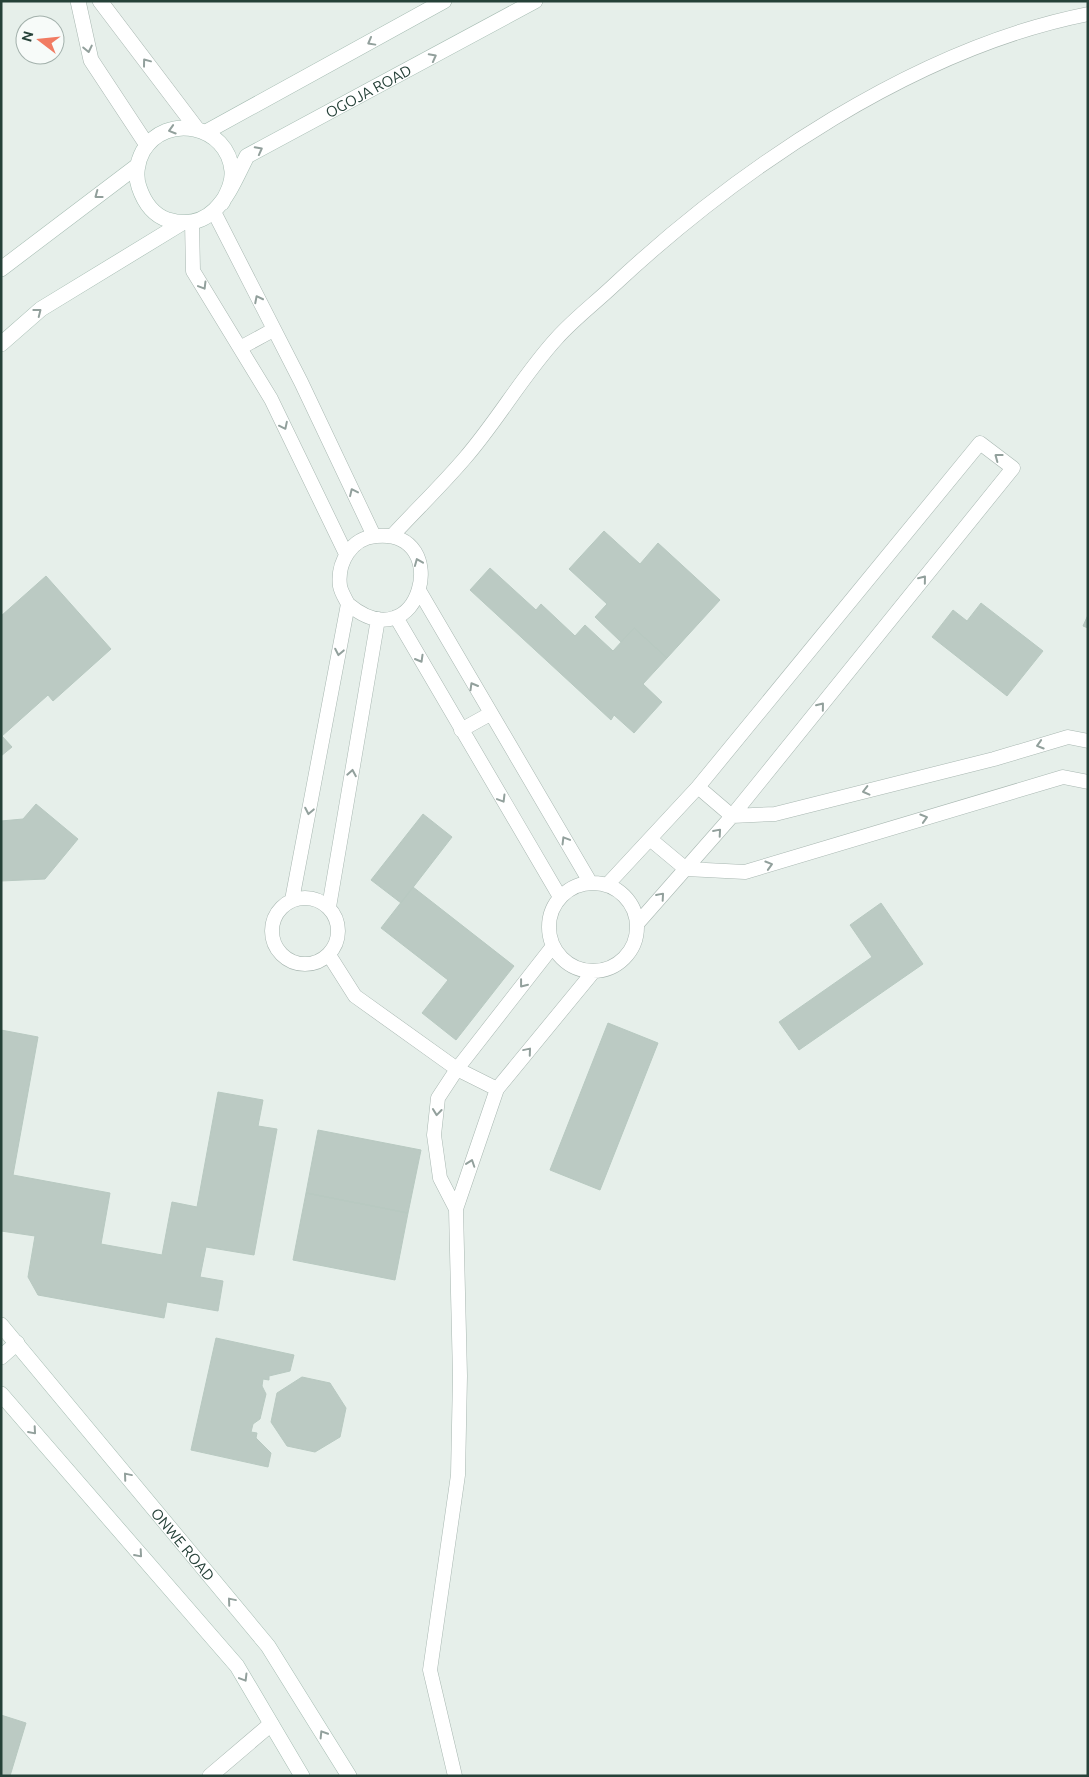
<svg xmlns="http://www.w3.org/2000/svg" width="1089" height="1777" font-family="Ubuntu,sans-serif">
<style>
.building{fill:#bbcac3;stroke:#b8c9c1}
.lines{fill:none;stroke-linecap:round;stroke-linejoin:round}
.service-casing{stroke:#a8b7b1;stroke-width:15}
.minor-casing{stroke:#a8b7b1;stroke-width:16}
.secondary-casing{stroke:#a4bbb1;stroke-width:16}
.service{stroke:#fff;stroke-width:14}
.minor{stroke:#fff;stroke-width:15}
.secondary{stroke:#fff;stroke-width:15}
.oneway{stroke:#92a09c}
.labels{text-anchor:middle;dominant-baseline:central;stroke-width:4;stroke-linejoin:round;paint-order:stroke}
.street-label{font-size:15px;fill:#254138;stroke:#f7fbf9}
</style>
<rect width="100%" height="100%" fill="#e6efea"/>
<path class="building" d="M604,531L640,564L658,543L720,600L667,658L634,628L621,642L595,617L607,604L569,569Z
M490,568L536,610L541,604L575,636L585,625L613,651L634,628L667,658L643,684L662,702L634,733L614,715L611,720L470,590Z
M46,576L111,649L53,701L48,695L2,736L12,747L1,756V616Z
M981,603L1043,651L1007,696L932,637L953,610L967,621Z
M1088,615V628L1083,626Z
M36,804L78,839L45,879L1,881V821L23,819Z
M423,814L452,837L401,903L371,880Z
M413,887L514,966L456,1040L422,1013L448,980L381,928Z
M881,903L923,964L799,1050L779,1022L872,957L850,925Z
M608,1023L658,1043L600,1190L550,1170Z
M1,1030L38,1037L13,1175L110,1193L101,1244L162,1255L172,1202L197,1207L218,1092L263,1100L258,1126L277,1129L254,1255L206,1247L200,1277L223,1281L218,1311L167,1302L164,1318L38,1295L28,1277L35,1236L1,1231Z
M318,1130L421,1150L408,1213L306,1193Z
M306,1193L408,1213L395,1280L293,1260Z
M216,1338L294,1355L290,1371L269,1376V1380L263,1379L262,1386L266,1394L260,1419L253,1424L251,1432L257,1433L256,1438L271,1453L268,1467L191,1450Z
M302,1377L330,1383L346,1408L340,1437L315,1452L287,1446L271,1422L277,1393Z
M1,1715L26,1723L10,1776H1Z"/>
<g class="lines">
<g class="service-casing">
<path id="service" d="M214,212L301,382L374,536
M192,222L193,271L271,399L346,554
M240,348L273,330
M392,536C416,510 442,485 465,458C498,420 523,375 557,338C574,319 595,303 613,286C739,168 916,48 1088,14
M420,592L590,882
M396,617L560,897
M461,730L490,714
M698,787L732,816L775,814L994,759L1068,737L1088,741
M650,839L686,869L745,872L1063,777L1088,782
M549 927a44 44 0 1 1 88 0a44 44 0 1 1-88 0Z
M607,885L698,787L980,443L1013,468L732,816L637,924
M272 931a33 33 0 1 1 66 0a33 33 0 1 1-66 0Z
M292,900L348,604C345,598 341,592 340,586C337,563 351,538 376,536C454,528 421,665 348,604
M329,907L378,619
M329,955L355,996L457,1069L497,1089
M456,1209L440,1178L434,1135L438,1098L457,1069L553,946
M455,1776L430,1670L458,1475L460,1376L456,1209L497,1089L594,971"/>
</g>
<g class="minor-casing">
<path id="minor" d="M78,1L91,60L147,145
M100,1L197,129
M210,1776L271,1724"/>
</g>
<g class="secondary-casing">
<g id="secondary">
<path d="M206,132L444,1"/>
<path id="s1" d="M222,203C227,193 233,183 232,171C228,125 166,112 143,151C137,162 135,176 139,187C144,202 153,215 168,220C215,234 230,189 247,156L535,1"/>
<path d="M1,269L137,166"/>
<path d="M1,344L41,309L182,223"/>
<path id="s2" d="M1,1325L268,1646L349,1776"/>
<path d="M1,1357L17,1343"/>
<path d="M1,1394L237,1666L302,1776"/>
</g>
</g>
<use href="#service" class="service"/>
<use href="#minor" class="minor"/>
<use href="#secondary" class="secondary"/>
</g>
<defs><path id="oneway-chevron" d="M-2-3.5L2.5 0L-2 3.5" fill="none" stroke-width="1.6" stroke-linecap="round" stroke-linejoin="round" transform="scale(1.25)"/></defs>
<g class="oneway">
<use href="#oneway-chevron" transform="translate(371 42) rotate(151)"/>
<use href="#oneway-chevron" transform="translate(88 49) rotate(78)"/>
<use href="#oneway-chevron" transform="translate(433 57) rotate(-28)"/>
<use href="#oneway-chevron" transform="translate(146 62) rotate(-127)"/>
<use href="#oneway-chevron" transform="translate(172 130) rotate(163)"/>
<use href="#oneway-chevron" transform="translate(259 150) rotate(-28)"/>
<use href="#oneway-chevron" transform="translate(98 195) rotate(143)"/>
<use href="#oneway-chevron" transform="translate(203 286) rotate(59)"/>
<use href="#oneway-chevron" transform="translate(258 299) rotate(-117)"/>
<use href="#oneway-chevron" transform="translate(38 312) rotate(-38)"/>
<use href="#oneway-chevron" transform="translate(284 426) rotate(64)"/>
<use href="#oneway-chevron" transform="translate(998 457) rotate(-143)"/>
<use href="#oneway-chevron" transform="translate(353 492) rotate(-115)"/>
<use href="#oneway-chevron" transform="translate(418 562) rotate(-112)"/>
<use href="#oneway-chevron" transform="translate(923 579) rotate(-51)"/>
<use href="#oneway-chevron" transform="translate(339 652) rotate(101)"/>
<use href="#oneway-chevron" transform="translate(420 659) rotate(60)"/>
<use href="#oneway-chevron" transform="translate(473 686) rotate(-120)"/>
<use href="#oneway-chevron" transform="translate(821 706) rotate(-51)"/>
<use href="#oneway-chevron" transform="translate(1040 745) rotate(163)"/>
<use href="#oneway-chevron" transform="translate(352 773) rotate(-80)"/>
<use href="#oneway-chevron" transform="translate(866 791) rotate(166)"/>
<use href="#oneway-chevron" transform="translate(502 799) rotate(59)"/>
<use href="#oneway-chevron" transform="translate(309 811) rotate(101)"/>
<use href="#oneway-chevron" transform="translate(924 818) rotate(-17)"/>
<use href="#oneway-chevron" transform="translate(718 832) rotate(-49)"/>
<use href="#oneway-chevron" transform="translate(565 840) rotate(-121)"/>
<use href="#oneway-chevron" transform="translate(769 865) rotate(-17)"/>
<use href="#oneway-chevron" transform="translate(661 896) rotate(-49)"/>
<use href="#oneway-chevron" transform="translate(523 984) rotate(128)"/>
<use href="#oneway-chevron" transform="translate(528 1051) rotate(-50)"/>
<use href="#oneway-chevron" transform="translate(437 1112) rotate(96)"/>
<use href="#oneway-chevron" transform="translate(471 1163) rotate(-71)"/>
<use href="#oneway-chevron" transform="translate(33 1431) rotate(49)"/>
<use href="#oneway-chevron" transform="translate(127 1476) rotate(-130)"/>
<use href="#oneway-chevron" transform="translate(139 1554) rotate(49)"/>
<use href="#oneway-chevron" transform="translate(231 1601) rotate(-130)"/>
<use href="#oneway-chevron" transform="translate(244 1678) rotate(59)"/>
<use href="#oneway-chevron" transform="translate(323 1734) rotate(-122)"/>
</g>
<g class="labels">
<g class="street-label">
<text stroke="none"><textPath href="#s1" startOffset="488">OGOJA ROAD</textPath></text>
<text stroke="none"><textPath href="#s2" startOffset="285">ONWE ROAD</textPath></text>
</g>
</g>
<rect width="1089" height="1777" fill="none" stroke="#254138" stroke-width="5"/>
<g transform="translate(40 40) rotate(286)"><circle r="24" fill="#f7fbf9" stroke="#a3b1ac"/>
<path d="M0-4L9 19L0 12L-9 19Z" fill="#f17b62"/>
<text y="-8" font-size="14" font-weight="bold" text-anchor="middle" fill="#254138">N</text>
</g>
</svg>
